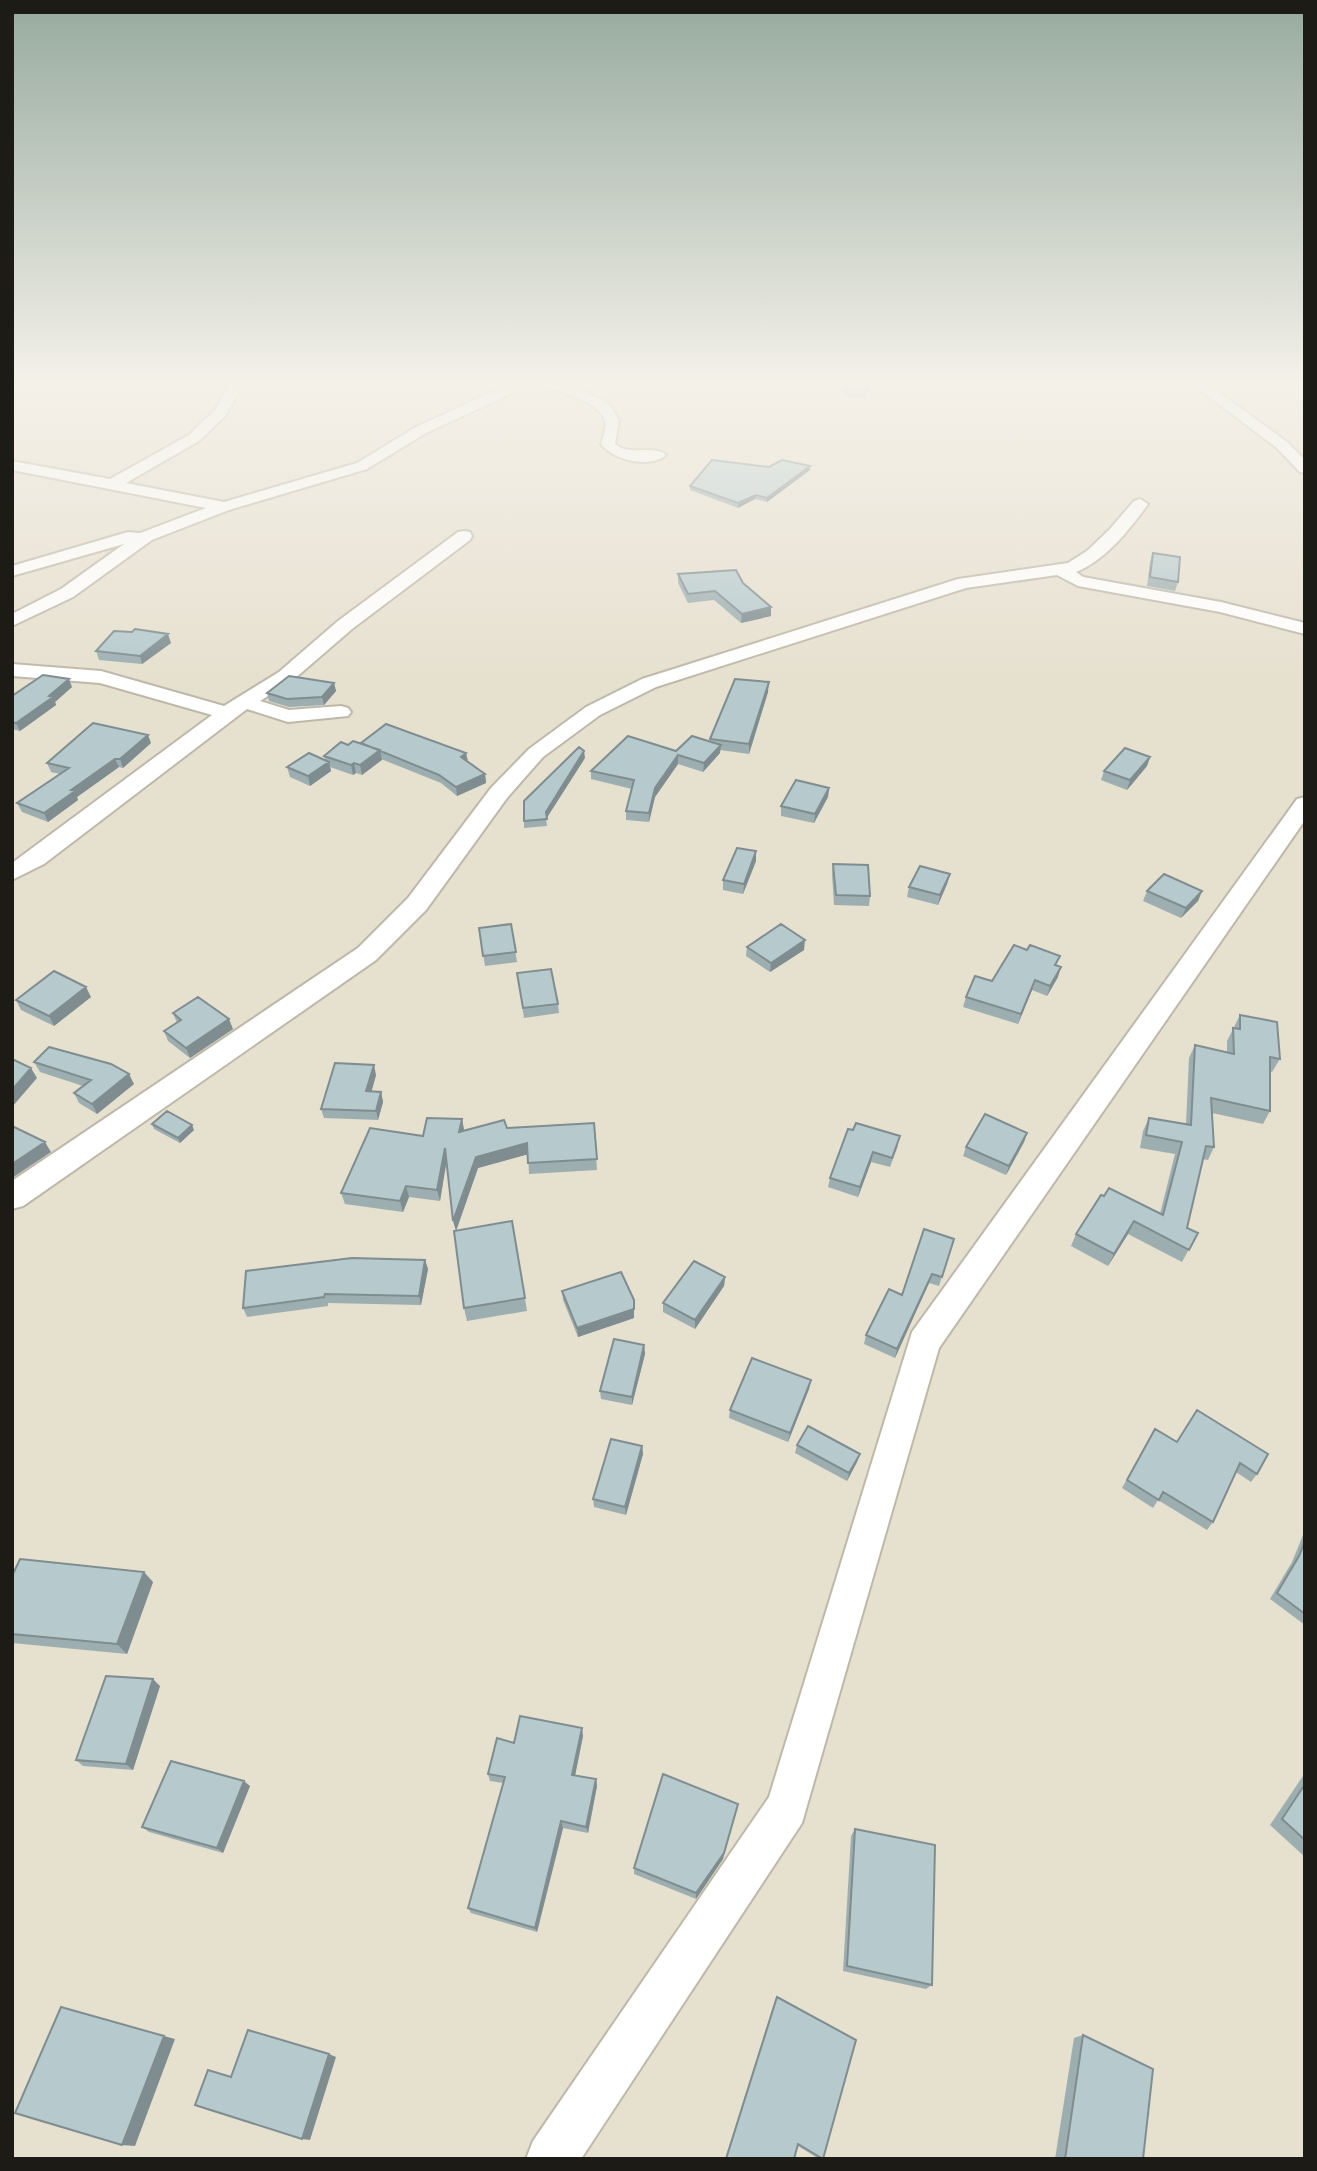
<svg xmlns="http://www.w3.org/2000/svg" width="1317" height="2171" font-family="Commissioner,sans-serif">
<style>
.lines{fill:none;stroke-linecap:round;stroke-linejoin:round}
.minor-casing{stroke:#beb8a9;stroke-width:4}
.minor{fill:#fff;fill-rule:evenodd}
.wall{fill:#9daeb1}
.shaded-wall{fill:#7f8d90}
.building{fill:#b6cace;stroke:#7f8d90;stroke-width:2}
</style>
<rect width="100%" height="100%" fill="#e6e0cf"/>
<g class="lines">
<g class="minor-casing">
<path id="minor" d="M231,380H245L226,415L199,441L126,483L224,502L357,463L416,427L518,380H548L581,390L603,400L611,407L619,420L615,444C631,457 653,444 666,455C650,469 613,460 601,444C603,437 607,429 605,422C601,399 550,389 532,384L426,433L367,469L229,510L152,540L73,597L12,626V614L61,589L124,544L12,576V566L128,532L140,533L206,508L12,470V461L110,479L189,435L215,410Z
M1187,380H1202L1287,442L1305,460V473L1300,472L1277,448Z
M1140,499L1148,504C1130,529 1106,560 1076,572L1083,577L1221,602L1305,623V634L1220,612L1078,586L1057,575L966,588L656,687L600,715L543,757L507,798L426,910L376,960L23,1206L12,1209V1181L358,948L408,898L491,788L529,749L586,707L642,679L958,579L1068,563L1087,551L1109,530L1134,501Z
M464,531L470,532L472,536L470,540L352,629L293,680L260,701L289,710L341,706L348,708L351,712L348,716L288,722L247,709L44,864L12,880V863L212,715L100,683L12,676V664L101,671L224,706L279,672L338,621L458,532Z
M1305,797V820L939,1348L802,1823L581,2159H526L533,2141L769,1797L912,1332L1297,799Z"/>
</g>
<use href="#minor" class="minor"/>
</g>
<path class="wall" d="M871,380L866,398L843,396L844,390Z
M810,466V470L767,502L755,499L738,508L690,490V486L769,467Z
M1153,553L1178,582L1175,591L1147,586L1150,562Z
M678,574L743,583L771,616L741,623L714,600L688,603L678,583Z
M132,632L171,643L142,664L99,660L96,651Z
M334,683L336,691L324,705L289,707L269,701L267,693Z
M72,687L55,702L56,705L20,731L12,729V696Z
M768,692L749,754L720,750V753L703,772L678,764L655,797L649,822L626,820V811L632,789L591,779V771L676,751L710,741V739Z
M151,743L123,768L119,767L77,797L78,800L48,822L22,812L17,803L60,774L51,772L47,763Z
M361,744L467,761L485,774L486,783L457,796L441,783L381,759L362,775L356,773L353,775L330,767L331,771L310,786L290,777L287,767L325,760L324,756L348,745Z
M1150,757L1147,766L1127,790L1101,780L1104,771Z
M585,758L546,819L547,826L524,828V821Z
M829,788L828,797L814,823L781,816V806Z
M756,861L743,894L723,890V880Z
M833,864L870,896L869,906L834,905L832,874Z
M950,874L947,884L938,905L907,897L909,887Z
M1147,891H1202L1198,901L1181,918L1143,901Z
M511,924L517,962L485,966L479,928Z
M747,947L804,950L770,972L746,956Z
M1057,966L1058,977L1047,996L1032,990L1018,1024L963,1007L966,997L992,981Z
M517,973L558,1004L559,1013L524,1018Z
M91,997L54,1026L21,1010L16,1000Z
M173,1013L233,1029L190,1058L168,1041L164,1031L177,1023Z
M1240,1015L1280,1059L1272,1072L1270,1071V1111L1263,1124L1212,1113L1214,1147L1208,1160L1203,1159L1187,1228L1198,1233L1182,1262L1128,1234L1108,1266L1071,1246L1076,1234L1160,1214L1175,1154L1140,1148L1143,1131L1149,1118L1186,1124L1189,1058L1195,1045L1227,1052V1041Z
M34,1062L134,1084L97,1114L79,1103L74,1093L83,1086L40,1072Z
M376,1075L371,1092H381L383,1102L378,1120L324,1118L321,1109Z
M462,1119L464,1130L594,1123L597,1170L529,1174L528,1154L478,1168L456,1231L512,1221L527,1311L467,1321L464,1308L456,1231L446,1162L440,1201L409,1197L403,1212L345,1204L341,1193Z
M152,1124L194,1130L180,1143L154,1129Z
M848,1129L898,1146L890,1167L871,1162L858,1197L828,1187L830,1178Z
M1027,1133L1024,1142L1006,1175L963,1156L966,1147Z
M954,1239L939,1286L929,1283L895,1358L864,1344L866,1335L902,1295Z
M425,1260L428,1269L421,1305L328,1303V1306L247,1317L243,1308Z
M725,1277L724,1286L695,1329L663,1312V1303Z
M562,1291L634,1300V1318L578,1337L563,1300Z
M644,1345L645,1354L632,1405L601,1399L600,1391Z
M811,1380L809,1389L788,1442L729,1418L730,1410Z
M1197,1410L1257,1474L1251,1482L1236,1472L1213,1522L1207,1530L1158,1500L1153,1508L1122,1488L1155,1429L1177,1442Z
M797,1445L857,1462L847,1481L795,1453Z
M642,1446L643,1454L626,1515L594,1507L593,1499Z
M1305,1530V1625L1270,1599L1292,1562Z
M12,1576L153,1582L127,1654L12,1643Z
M160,1686L133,1770L83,1766L76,1760Z
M583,1736L575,1775L596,1779L597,1786L588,1833L563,1828L537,1932L471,1913L468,1908L503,1783L490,1781L488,1774L514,1743Z
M1305,1773V1857L1270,1825Z
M250,1786L223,1853L149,1832L142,1827Z
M855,1829L932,1985L926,1989L843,1971L851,1836Z
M723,1859L696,1899L634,1874V1868Z
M777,1997L823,2159H819L798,2146L794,2159H725L775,2000Z
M1083,2035L1143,2159H1055L1074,2038Z"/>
<path class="shaded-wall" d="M810,466V470L767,502V498Z
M756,495L755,499L738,508V503Z
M771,607V616L741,623L742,614Z
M168,634L171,643L142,664L140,656Z
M69,679L72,687L55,702L56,705L20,731L16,723Z
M769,682L768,692L749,754V744Z
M334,683L336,691L324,705L322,697Z
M148,735L151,743L123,768L120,759Z
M721,745L720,753L703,772L704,763Z
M380,750L382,760L362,775L360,765Z
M584,751L585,758L546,819V812Z
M466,753L468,761L461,757Z
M678,755V764L655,797L649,822V813L655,788Z
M1150,757L1147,766L1127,790L1130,780Z
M115,759L119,767L77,797L78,800L48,822L44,813L71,790Z
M329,762L331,771L310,786L308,776Z
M354,763L356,773L353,775L351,765Z
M485,774L486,783L457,796L456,787Z
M829,788L828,797L814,823L815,814Z
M756,851V861L743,894L744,884Z
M950,874L947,884L938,905L940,895Z
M1202,891L1198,901L1181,918L1186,908Z
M805,940L804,950L770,972L771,963Z
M1061,967L1058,977L1047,996L1050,986Z
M1035,980L1032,990L1018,1024L1021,1014Z
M86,987L91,997L54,1026L49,1016Z
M229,1019L233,1029L190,1058L186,1048Z
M374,1065L376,1075L369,1101L366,1091Z
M31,1068L37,1078L12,1107V1090Z
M129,1074L134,1084L97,1114L92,1104Z
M381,1092L383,1102L378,1120L376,1111Z
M462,1119L464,1130L459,1132Z
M192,1125L194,1130L180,1143L178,1138Z
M1027,1133L1024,1142L1006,1175L1009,1166Z
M45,1142L51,1152L12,1178V1164Z
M527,1143L529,1154L478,1168L456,1231L453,1221L476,1157Z
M445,1148L447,1159L440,1201L437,1190Z
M873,1152L871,1162L858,1197L860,1187Z
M406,1186L409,1197L403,1212L400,1201Z
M1134,1221L1128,1234L1108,1266L1114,1254Z
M425,1260L428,1269L421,1305L419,1296Z
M932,1274L929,1283L895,1358L897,1349Z
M725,1277L724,1286L695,1329V1320Z
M634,1309V1318L578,1337L577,1328Z
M644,1345L645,1354L632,1405V1397Z
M811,1380L809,1389L788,1442L790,1433Z
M642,1446L643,1454L626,1515L625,1507Z
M860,1454L857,1462L847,1481L849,1473Z
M144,1572L153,1582L127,1654L117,1644Z
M153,1679L160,1686L133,1770L126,1764Z
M582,1728L583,1736L574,1781L572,1775Z
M596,1779L597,1786L588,1833L586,1827Z
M244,1781L250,1786L223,1853L217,1848Z
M736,1812L723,1859L696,1899V1893Z
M561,1821L563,1828L537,1932L535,1928Z
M164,2036L175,2039L135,2146L122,2145Z
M329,2054L336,2057L310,2140L302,2139Z"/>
<path class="building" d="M847,380H870L867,391L844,390Z
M712,460L769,467L782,460L810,466L767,498L756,495L738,503L690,486Z
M1153,553L1180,557L1178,582L1150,577Z
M736,570L743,583L771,607L742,614L715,591L688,594L678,574Z
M135,629L168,634L140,656L96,651L114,631L132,632Z
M43,675L69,679L49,696L53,697L16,723L12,722V696Z
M289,676L334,683L322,697L287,699L267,693Z
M735,679L769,682L749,744L710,739Z
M93,723L148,735L120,759H115L71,790L75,791L44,813L17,803L69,768L47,763Z
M386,724L466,753L461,757L485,774L456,787L439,775L361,743Z
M628,736L676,751L692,736L721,745L704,763L678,755L655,788L649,813L626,811L634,780L591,771Z
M353,741L380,750L360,765L354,763L351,765L324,756L341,742L348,745Z
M579,747L584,751L546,812L547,819L524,821V801Z
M1125,748L1150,757L1130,780L1104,771Z
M309,753L329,762L308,776L287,767Z
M796,780L829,788L815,814L781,806Z
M737,848L756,851L744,884L723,880Z
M833,864L868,865L870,896L836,895Z
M920,866L950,874L940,895L909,887Z
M1164,874L1202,891L1186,908L1147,891Z
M511,924L516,952L483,956L479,928Z
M781,924L805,940L771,963L747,947Z
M1014,945L1027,950L1030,945L1060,956L1055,965L1061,967L1050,986L1035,980L1021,1014L966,997L975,976L992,981Z
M551,969L558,1004L523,1008L517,973Z
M54,971L86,987L49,1016L16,1000Z
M198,997L229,1019L186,1048L164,1031L181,1020L173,1013Z
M1240,1015L1277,1022L1280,1059L1270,1057V1111L1211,1098L1214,1147L1206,1146L1187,1228L1198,1233L1189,1250L1134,1221L1114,1254L1076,1234L1101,1195L1104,1196L1109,1188L1163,1215L1182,1142L1146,1135L1149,1118L1191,1125L1195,1045L1234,1054L1233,1028L1240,1029Z
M49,1047L111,1064L129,1074L92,1104L74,1093L91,1080L34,1062Z
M12,1059L31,1068L12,1090Z
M335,1063L374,1065L366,1091L381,1092L376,1111L321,1109Z
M167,1111L192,1125L178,1138L152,1124Z
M985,1114L1027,1133L1009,1166L966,1147Z
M427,1118L462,1119L459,1132L504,1120L507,1128L594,1123L597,1159L528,1163L527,1143L476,1157L453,1221L445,1148L437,1190L406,1186L400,1201L341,1193L370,1128L423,1136Z
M856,1123L900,1136L892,1158L873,1152L860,1187L830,1178L848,1129L853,1130Z
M12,1126L45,1142L12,1164Z
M512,1221L525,1298L464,1308L454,1231Z
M924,1229L954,1239L942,1277L932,1274L897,1349L866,1335L889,1289L902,1295Z
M352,1258L425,1260L419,1296L325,1294L324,1297L243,1308L246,1271Z
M694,1261L725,1277L695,1320L663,1303Z
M621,1272L634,1300V1309L577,1328L562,1291Z
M614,1339L644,1345L632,1397L600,1391Z
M752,1358L811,1380L790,1433L730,1410Z
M1197,1410L1268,1454L1257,1474L1240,1463L1213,1522L1163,1492L1159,1500L1127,1480L1155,1429L1177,1442Z
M808,1426L860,1454L849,1473L797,1445Z
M611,1439L642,1446L625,1507L593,1499Z
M1305,1541V1614L1277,1593L1299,1556Z
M20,1559L144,1572L117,1644L12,1634V1576Z
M106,1676L153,1679L126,1764L76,1760Z
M520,1716L582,1728L572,1775L596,1779L586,1827L561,1821L535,1928L468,1908L505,1777L488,1774L497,1738L514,1743Z
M171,1761L244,1781L217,1848L142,1827Z
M663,1774L738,1804L724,1853L696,1893L634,1868Z
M1305,1784V1840L1282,1819Z
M855,1829L935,1845L932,1985L847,1966Z
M777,1997L856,2040L823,2159L798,2144L794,2159H726Z
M61,2007L164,2036L122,2145L15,2113Z
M248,2030L329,2054L302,2139L195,2105L208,2070L231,2077Z
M1083,2035L1153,2069L1143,2159H1065Z"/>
<linearGradient id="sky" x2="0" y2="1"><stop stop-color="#97aa9e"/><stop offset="0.56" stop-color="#f4f1e9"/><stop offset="1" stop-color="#f4f1e9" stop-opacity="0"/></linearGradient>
<rect width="1317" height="684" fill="url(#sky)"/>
<rect width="1317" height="2171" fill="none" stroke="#1d1b15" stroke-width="28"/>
</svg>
